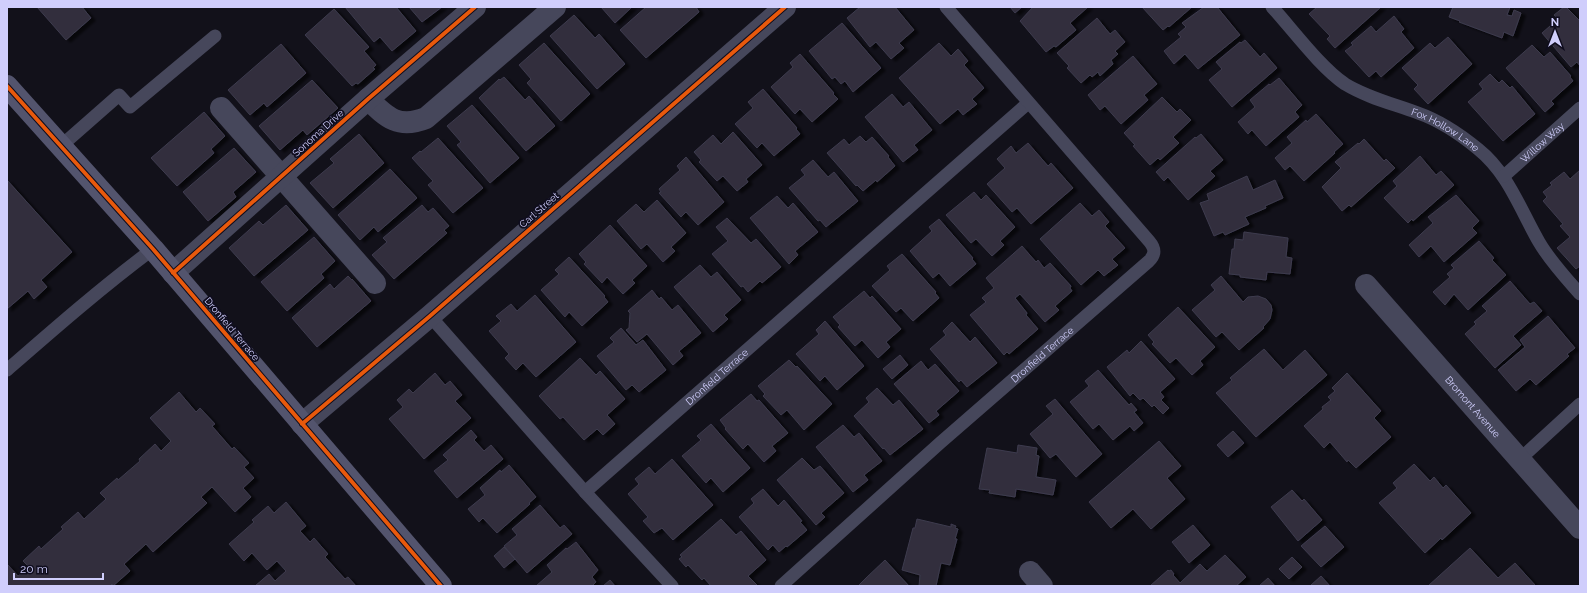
<svg xmlns="http://www.w3.org/2000/svg" width="1587" height="593" font-family="Raleway,sans-serif">
<style>
.building{fill:#302f3d;stroke:#3e3b4e;filter:url(#shadow)}
.lines{fill:none;stroke-linecap:round;stroke-linejoin:round}
.lane{stroke:#46475b;stroke-width:13}
.street{stroke:#46475b;stroke-width:22}
.secondary{stroke:#53546d;stroke-width:22}
.cycleway-casing{stroke:#0f0d1e;stroke-width:6}
.cycleway{stroke:#e8590c;stroke-width:4}
.labels{text-anchor:middle;dominant-baseline:central;stroke-width:3.5;stroke-linejoin:round;paint-order:stroke}
.street-label{font-size:10px;fill:#d0cefc;stroke:#0f0d1e}
</style>
<defs>
<filter id="shadow"><feDropShadow dx="4.5" dy="2.5" stdDeviation="1" flood-color="#0009"/></filter>
</defs>
<rect width="100%" height="100%" fill="#12111a"/>
<path class="building" d="M37,7H82L91,18L66,40Z
M345,7H396L416,31L392,51L380,37L374,42Z
M409,7H442L422,22Z
M601,7H632L615,23Z
M646,7H696L699,12L646,58L620,30Z
M860,7H895L914,30L899,43L904,48L891,59L876,42L870,47L847,18Z
M1010,7H1022L1015,13Z
M1033,7H1088L1070,23L1076,30L1056,47L1054,46L1046,52L1020,21Z
M1142,7H1192L1169,27L1168,26L1163,30Z
M1204,7H1217L1240,35L1198,69L1185,54L1174,64L1164,51L1181,37L1178,34L1186,27L1182,23Z
M1317,7H1381L1335,48L1327,39L1330,36L1309,14Z
M1453,7H1510L1507,15L1512,16L1514,10L1521,13L1513,36L1504,32L1502,38L1459,22L1460,21L1449,17Z
M1564,7H1566L1580,21V66L1577,62L1571,67L1542,33L1558,19L1554,15Z
M334,9L369,47L364,51L376,65L373,68L375,69L358,84L356,83L352,86L305,35Z
M574,15L595,38L599,34L625,64L597,89L550,36Z
M1394,16L1404,29L1401,32L1414,48L1381,77L1376,71L1369,77L1345,51L1353,45L1351,43L1371,26L1376,32Z
M1097,18L1110,34L1115,30L1125,42L1115,51L1118,54L1111,60L1113,64L1100,76L1098,72L1092,77L1090,75L1081,83L1067,68L1069,66L1057,53Z
M842,23L881,68L853,92L845,81L841,84L835,77L832,79L809,51Z
M1448,37L1472,64L1428,104L1414,89L1418,85L1402,68L1430,43L1435,48Z
M1245,40L1260,57L1264,53L1277,68L1232,107L1209,80L1222,69L1216,62L1240,42L1241,43Z
M544,43L590,94L561,121L527,83L531,79L519,65Z
M939,43L951,56L958,49L968,61L964,65L984,88L972,99L977,104L963,115L958,109L940,124L899,78Z
M281,44L306,73L267,107L264,103L250,115L228,90Z
M1532,45L1544,57L1550,52L1571,76L1570,77L1573,81L1551,101L1554,104L1545,112L1506,68Z
M800,54L834,93L833,94L838,99L812,122L800,109L795,114L771,87L793,67L790,63Z
M1133,56L1157,84L1144,95L1148,100L1121,124L1105,106L1100,110L1088,95Z
M1490,74L1499,83L1502,80L1510,88L1512,86L1535,114L1503,141L1468,102L1483,89L1479,84Z
M504,77L525,100L529,96L555,126L526,151L479,98L499,79L500,80Z
M1279,78L1302,105L1295,112L1299,117L1266,146L1252,130L1248,134L1238,122L1255,107L1250,100L1269,84L1270,85Z
M312,80L338,108L307,135L303,130L280,150L259,126Z
M763,89L797,128L796,129L800,134L774,156L762,143L757,148L735,124L753,108L748,102Z
M892,94L903,107L909,102L932,130L914,145L918,150L903,162L865,117Z
M1162,97L1177,112L1180,109L1191,120L1173,137L1179,143L1160,160L1158,158L1150,165L1133,146L1135,145L1124,133Z
M472,105L519,158L490,183L457,145L461,142L447,126Z
M204,112L225,136L211,149L214,153L177,186L151,158Z
M1316,114L1343,144L1334,152L1335,153L1304,181L1290,166L1285,170L1275,158L1292,143L1287,137L1306,120L1307,122Z
M733,132L762,165L746,179L748,182L737,191L723,176L717,181L699,162L701,160L694,152L713,135L721,144Z
M359,134L384,163L333,208L310,183L334,163L330,159Z
M1201,134L1223,160L1210,171L1215,176L1188,200L1168,177L1164,181L1156,172L1195,137L1196,138Z
M860,136L866,142L872,137L889,156L888,157L895,166L877,182L876,180L863,191L857,185L856,186L827,153L844,139L849,145Z
M438,138L483,188L453,213L428,185L433,181L412,158L420,151L421,152Z
M1364,139L1384,161L1386,159L1395,168L1351,207L1349,205L1342,211L1322,187L1341,168L1335,162L1358,143L1359,144Z
M1028,143L1048,166L1051,163L1073,188L1031,224L1017,208L1012,212L987,184L1005,168L997,159L1011,146L1016,153Z
M234,148L256,172L233,192L236,197L208,221L183,192Z
M1420,156L1436,175L1441,171L1454,185L1413,221L1412,219L1408,223L1384,198L1397,186L1393,181Z
M686,157L724,202L698,225L686,212L681,217L659,193L661,192L659,189L680,170L677,166Z
M813,160L828,177L834,172L858,201L826,227L820,220L818,221L789,188L805,175L801,170Z
M390,169L417,198L378,232L374,227L360,240L338,215Z
M1580,170V266L1576,269L1557,248L1570,237L1560,226L1563,224L1543,201L1547,197L1543,192L1552,185L1550,183L1564,172L1570,179Z
M1247,176L1253,190L1275,180L1283,198L1265,206L1266,208L1245,217L1249,224L1225,235L1223,232L1214,236L1200,203L1209,200L1207,194Z
M7,180L72,252L41,280L47,287L34,299L28,291L7,309Z
M974,192L981,200L986,195L1015,227L1000,241L1004,245L992,256L976,239L971,243L946,215Z
M1456,195L1479,221L1472,228L1477,233L1444,262L1431,246L1419,257L1409,245L1433,223L1428,217Z
M777,196L788,208L793,203L818,232L795,251L798,255L789,264L750,218Z
M657,200L686,233L671,247L675,251L663,262L647,244L641,249L617,221L636,204L644,212Z
M1080,203L1092,216L1099,210L1109,222L1105,226L1125,248L1112,259L1118,265L1104,276L1098,270L1081,285L1040,239Z
M286,205L308,230L254,276L229,248L259,221L263,225Z
M422,205L428,212L433,208L449,226L444,230L447,233L394,279L372,255L387,242L383,238Z
M727,218L751,243L756,239L781,267L762,283L760,281L748,292L743,286L741,287L712,254L728,241L716,227Z
M939,219L973,258L972,259L976,264L950,286L939,273L933,278L910,251L932,231L929,227Z
M610,225L647,266L632,280L635,283L623,294L607,277L602,283L584,264L586,262L579,254Z
M1244,232L1288,238L1286,257L1292,258L1290,274L1267,272L1266,280L1240,277V275L1229,274L1232,249H1234L1235,239L1243,240Z
M314,237L335,261L321,274L324,278L287,311L261,282Z
M1479,241L1494,258L1492,260L1506,275L1468,310L1454,294L1445,305L1433,292L1450,277L1447,274L1454,268L1451,265Z
M1022,246L1036,262L1038,260L1044,268L1050,263L1071,286L1070,288L1072,291L1055,306L1059,310L1045,322L1020,294L1015,298L1027,313L1026,315L1038,329L1009,354L1007,352L1004,355L970,315L986,302L982,298L994,288L986,278Z
M902,254L936,292L935,293L939,298L913,321L901,308L896,312L872,286L890,270L887,266Z
M569,257L605,296L604,297L608,302L582,326L569,312L565,317L541,290L559,274L555,270Z
M700,265L711,277L717,272L741,300L724,315L728,319L713,332L674,287Z
M348,276L352,280V279L371,301L317,347L292,318L330,284L334,289Z
M1221,276L1243,302L1248,297L1258,296L1266,299L1271,305L1272,310L1270,319L1263,327L1264,328L1239,350L1222,332L1216,337L1192,310L1215,290L1211,285Z
M1510,281L1530,304L1534,302L1542,311L1513,336L1521,345L1495,368L1465,334L1476,324L1474,322L1487,311L1482,306Z
M652,290L659,299L661,297L672,310L678,305L701,333L679,351L683,356L673,365L647,334L637,342L626,330L629,328L630,313L628,311Z
M864,291L870,298L872,296L901,329L886,342L890,347L878,358L862,340L855,346L838,327L840,325L833,317Z
M535,295L576,342L536,377L523,363L516,370L505,358L509,354L489,331L501,321L496,316L511,304L517,311Z
M1178,307L1215,347L1200,361L1203,365L1192,375L1176,358L1170,363L1152,344L1154,342L1148,335Z
M1548,316L1575,348L1567,354L1569,356L1536,385L1530,379L1516,391L1498,370L1525,347L1520,340Z
M825,321L864,366L837,390L825,376L820,381L796,354L819,334L816,330Z
M952,322L970,342L975,337L997,363L967,387L961,380L959,382L930,349L946,335L943,331Z
M621,328L636,345L643,340L666,370L639,392L632,385L626,390L597,356L614,342L610,338Z
M1141,341L1175,379L1160,392L1164,397L1161,400L1169,408L1163,414L1154,405L1152,407L1143,398L1140,400L1133,393L1130,396L1107,367L1127,350L1129,353Z
M1264,349L1283,370L1305,350L1327,375L1256,437L1216,393L1232,380L1230,378Z
M900,355L908,365L892,379L883,369Z
M580,358L596,375L600,371L625,399L607,415L615,424L603,435L597,429L584,440L563,417L560,419L539,396Z
M789,360L796,367L797,366L832,404L804,430L787,410L781,415L763,396L765,394L758,386Z
M921,361L928,370L935,364L959,391L936,411L939,415L929,423L894,384Z
M1098,370L1129,405L1131,403L1137,410L1134,412L1143,423L1134,431L1130,426L1113,440L1099,424L1093,429L1070,402L1089,386L1085,381Z
M435,373L445,385L450,381L462,395L455,401L471,418L424,459L389,419L403,407L397,400L409,389L413,393Z
M1347,373L1381,411L1374,418L1391,437L1356,468L1348,460L1347,462L1330,442L1324,448L1304,426L1323,409L1322,407L1331,400L1328,397L1335,391L1332,388Z
M877,388L893,405L899,400L923,429L890,455L884,448L883,449L854,416L869,402L866,398Z
M179,392L196,412L200,408L215,424L212,426L232,449L234,447L249,463L244,467L254,478L243,488L251,497L235,512L212,487L201,497L207,503L153,552L146,544L124,564L130,571L113,586L112,584L110,586H7V564L18,576L29,567L23,561L39,546L41,549L63,529L61,527L78,512L84,519L106,499L100,493L117,478L118,480L140,461L139,459L155,444L161,451L171,441L150,418Z
M751,394L757,401L759,400L788,433L772,446L776,451L764,462L748,444L743,449L725,429L726,428L720,420Z
M1055,399L1102,454L1076,477L1056,454L1050,458L1030,434L1053,414L1046,406Z
M711,424L750,468L723,492L711,478L706,483L682,456L701,440L697,436Z
M843,425L854,437L859,433L882,461L864,475L868,480L853,492L816,447Z
M471,430L477,437L474,440L484,451L491,445L503,459L457,498L434,471L448,460L443,455Z
M1233,431L1244,443L1228,457L1217,445Z
M1159,441L1181,466L1167,478L1185,499L1151,529L1133,509L1111,528L1089,502Z
M1018,445L1037,448L1036,455L1039,456L1036,477L1056,480L1053,495L1016,489L1015,497L989,493L990,490L979,489L987,448L1017,453Z
M802,458L814,470L820,466L844,493L821,513L825,517L816,525L777,480Z
M672,459L713,505L673,540L662,528L654,533L643,521L648,517L628,494L639,484L635,479L649,467L655,474Z
M1414,464L1430,481L1434,477L1443,488L1446,485L1471,513L1442,540L1441,538L1425,553L1379,503L1397,488L1393,483Z
M509,465L536,497L529,503L530,504L497,533L483,518L479,522L468,509L485,495L480,488L500,470L501,472Z
M763,489L778,506L784,500L802,521L800,522L807,530L787,547L786,546L779,552L773,545L768,550L739,517L754,503L751,499Z
M1292,490L1302,501L1304,499L1322,520L1298,541L1271,507Z
M286,502L306,526L300,531L310,542L314,538L328,554L325,557L345,579L348,577L356,586H255L269,574L275,581L286,571L277,561L267,570L252,553L244,561L229,544L254,522L252,520L268,506L274,513Z
M540,505L560,528L564,525L572,534L527,573L504,546L517,535L512,529Z
M721,519L736,535L741,531L766,560L748,576L757,585L756,586H711L704,578L702,580L688,565L686,567L679,559L682,557L680,555Z
M917,519L951,527V524L956,526L955,528L958,529L955,539H957L950,565L941,563L936,586H919L920,575L902,570L913,528H915Z
M1193,525L1210,545L1189,563L1172,542Z
M1325,526L1344,547L1321,567L1301,546Z
M576,542L598,570L592,577L596,582L592,586H536L552,572L547,565L566,548L567,549Z
M504,547L515,559L504,568L494,556Z
M1470,548L1498,578L1515,563L1535,585L1534,586H1428Z
M1225,555L1246,577L1236,586H1150L1168,570L1169,571L1171,570L1174,574L1173,575L1180,583L1200,564L1207,571Z
M1292,557L1302,567L1289,579L1279,569Z
M885,560L909,586H858L866,578Z
M1321,576L1330,586H1310Z
M1268,578L1275,586H1259Z
M610,580L615,586H603Z"/>
<g class="lines">
<g class="lane">
<path id="s1" d="M1272,7C1293,30 1320,67 1345,84C1368,98 1394,104 1418,113C1438,120 1461,135 1478,149C1508,173 1520,209 1539,242C1550,261 1566,278 1580,294"/>
<path d="M61,146L119,95L130,107L215,36"/>
<path id="s2" d="M1504,176L1580,108"/>
<path d="M430,316L585,492L672,586"/>
<path d="M7,370C54,329 102,287 153,249"/>
<path d="M1519,460L1580,404"/>
<path id="s3" d="M585,492L1028,103"/>
<path id="s4" d="M781,586L940,443L1149,261C1156,254 1155,248 1149,241L946,7"/>
</g>
<g class="street">
<path d="M368,99C387,118 399,129 426,118L555,7"/>
<path d="M221,108L375,283"/>
<path d="M173,273L368,99L475,7"/>
<path id="s5" d="M1366,285L1580,528"/>
<path d="M302,424L430,316L785,7"/>
<path d="M1030,572L1042,586"/>
</g>
<path class="secondary" d="M7,86L153,249L441,586"/>
<g class="cycleway-casing">
<path id="cycleway" d="M7,86L153,249L441,586
M173,273L368,99L475,7
M302,424L430,316L785,7"/>
</g>
<use href="#cycleway" class="cycleway"/>
</g>
<g class="labels">
<g class="street-label">
<text stroke="none"><textPath href="#s1" startOffset="217">Fox Hollow Lane</textPath></text>
<text transform="translate(318 133) rotate(-42)">Sonoma Drive</text>
<text stroke="none"><textPath href="#s2" startOffset="51">Willow Way</textPath></text>
<text transform="translate(539 210) rotate(-41)">Carl Street</text>
<text transform="translate(232 329) rotate(50)">Dronfield Terrace</text>
<text stroke="none"><textPath href="#s4" startOffset="349">Dronfield Terrace</textPath></text>
<text stroke="none"><textPath href="#s3" startOffset="175">Dronfield Terrace</textPath></text>
<text stroke="none"><textPath href="#s5" startOffset="162">Bromont Avenue</textPath></text>
</g>
</g>
<rect width="1587" height="593" fill="none" stroke="#d0cefc" stroke-width="16"/>
<g transform="translate(1555 32)" stroke="#0f0d1e" stroke-width="3" paint-order="stroke">
<path d="M0-3L7 15L0 10L-7 15Z" fill="#d0cefc"/>
<text y="-6" font-size="11" font-weight="bold" text-anchor="middle" fill="#d0cefc">N</text>
</g>
<path d="M14 573v6h89v-6" fill="none" stroke="#d0cefc" stroke-width="2"/>
<text x="20" y="573" font-size="12" fill="#d0cefc" stroke="#0f0d1e" stroke-width="3" paint-order="stroke">20 m</text>
</svg>
